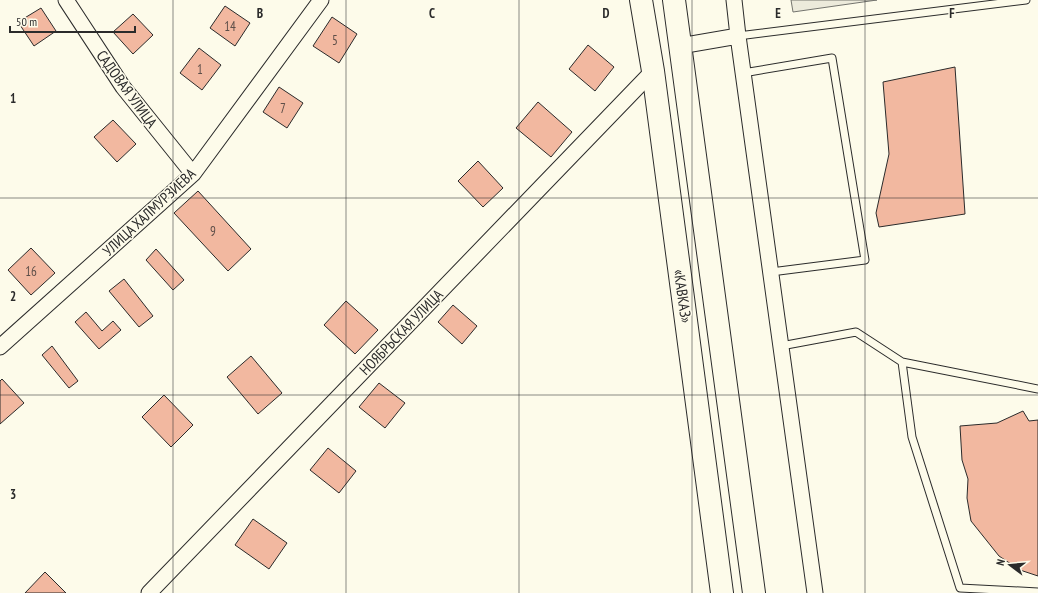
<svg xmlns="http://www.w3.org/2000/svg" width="1038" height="593" font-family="'PT Sans Narrow',sans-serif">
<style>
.parking{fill:#eceadb;stroke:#74746e}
.building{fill:#f2b8a0;stroke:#2b2b2b}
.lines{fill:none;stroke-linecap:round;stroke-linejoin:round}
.lane-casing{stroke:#2b2b2b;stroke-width:9}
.street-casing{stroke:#2b2b2b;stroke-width:17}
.highway-casing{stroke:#2b2b2b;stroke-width:24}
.lane{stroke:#fdfbea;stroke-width:7}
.street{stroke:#fdfbea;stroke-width:15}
.highway{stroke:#fdfbea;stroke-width:22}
.grid{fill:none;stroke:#2b2b2b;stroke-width:1;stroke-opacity:0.55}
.labels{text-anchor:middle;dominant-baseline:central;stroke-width:3;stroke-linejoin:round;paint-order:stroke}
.number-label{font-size:13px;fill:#5d4e48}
.street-label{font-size:15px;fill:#2b2b2b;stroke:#fdfbea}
.grid-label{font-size:13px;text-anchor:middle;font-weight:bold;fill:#2b2b2b;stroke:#fdfbea;stroke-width:3;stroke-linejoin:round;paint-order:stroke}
</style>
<rect width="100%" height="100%" fill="#fdfbea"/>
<path class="parking" d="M791,0H877L793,12Z"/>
<path class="building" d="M225,6L250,23L235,46L210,28Z
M41,8L56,31L34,46L18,22Z
M133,14L153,35L133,54L113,32Z
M332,17L357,34L339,63L313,46Z
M588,45L614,67L595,91L569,69Z
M199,48L221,65L202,90L180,73Z
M955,67L965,214L879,227L876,213L889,154L883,82Z
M279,87L303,103L287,128L263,112Z
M538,102L572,132L551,157L516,128Z
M113,120L136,144L117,162L94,137Z
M478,161L503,188L483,207L458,181Z
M198,191L251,249L228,271L174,213Z
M31,248L55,273L31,295L8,270Z
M156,249L184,280L173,290L146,260Z
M124,279L153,316L139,327L109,291Z
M346,301L378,330L355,354L324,325Z
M453,305L477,326L462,344L438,322Z
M86,312L102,331L113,321L121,330L99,349L75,322Z
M52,346L78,381L69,388L42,355Z
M251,356L282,393L258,414L227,377Z
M2,379L24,403L0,424V381Z
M379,383L405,403L385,428L359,407Z
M164,395L193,425L171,447L142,417Z
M1023,411L1029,421L1038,420V576L1020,570L999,556L971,521L967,498L968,479L962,460L960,426L997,423Z
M328,448L356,471L339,493L310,470Z
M253,519L287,543L269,569L235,545Z
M45,572L66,593H25Z"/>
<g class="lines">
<g class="lane-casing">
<path id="lane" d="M738,36L1026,0
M743,73L832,58L865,260L771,272
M781,346L856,332L902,362L1038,389
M902,362L912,437L960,588L1038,592"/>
</g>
<g class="street-casing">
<path id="street" d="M66,0L123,87L193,174
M734,0L738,36L815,593
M680,46L738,36
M0,347L193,174L321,0
M149,593L653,71"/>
</g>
<g class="highway-casing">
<path id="highway" d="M641,0L653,71L722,593
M674,0L754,593"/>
</g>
<use href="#lane" class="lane"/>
<use href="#street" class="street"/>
<use href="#highway" class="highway"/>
</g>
<path class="grid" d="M173,0V593M346,0V593M519,0V593M692,0V593M865,0V593M0,198H1038M0,395H1038"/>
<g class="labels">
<g class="number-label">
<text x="230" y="26">14</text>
<text x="335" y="40">5</text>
<text x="200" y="69">1</text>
<text x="283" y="108">7</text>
<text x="213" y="231">9</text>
<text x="31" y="271">16</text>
</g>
<g class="street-label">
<text transform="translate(127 89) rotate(54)">САДОВАЯ УЛИЦА</text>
<text transform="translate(149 212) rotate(-43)">УЛИЦА ХАЛМУРЗИЕВА</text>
<text transform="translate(683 296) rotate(82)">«КАВКАЗ»</text>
<text transform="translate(401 332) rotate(-46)">НОЯБРЬСКАЯ УЛИЦА</text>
</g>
</g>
<g class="grid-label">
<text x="260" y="18">B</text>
<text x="432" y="18">C</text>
<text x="606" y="18">D</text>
<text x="778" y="18">E</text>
<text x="952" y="18">F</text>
<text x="13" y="103">1</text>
<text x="13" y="301">2</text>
<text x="13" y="499">3</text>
</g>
<g transform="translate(1010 565) rotate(286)" stroke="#fdfbea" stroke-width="3" paint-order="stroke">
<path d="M0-3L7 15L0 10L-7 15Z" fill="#2b2b2b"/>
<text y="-6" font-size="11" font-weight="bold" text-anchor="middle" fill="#2b2b2b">N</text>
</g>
<path d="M10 26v6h125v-6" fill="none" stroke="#2b2b2b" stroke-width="2"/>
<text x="16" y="26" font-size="12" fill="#2b2b2b" stroke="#fdfbea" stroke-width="3" paint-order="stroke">50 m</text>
</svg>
